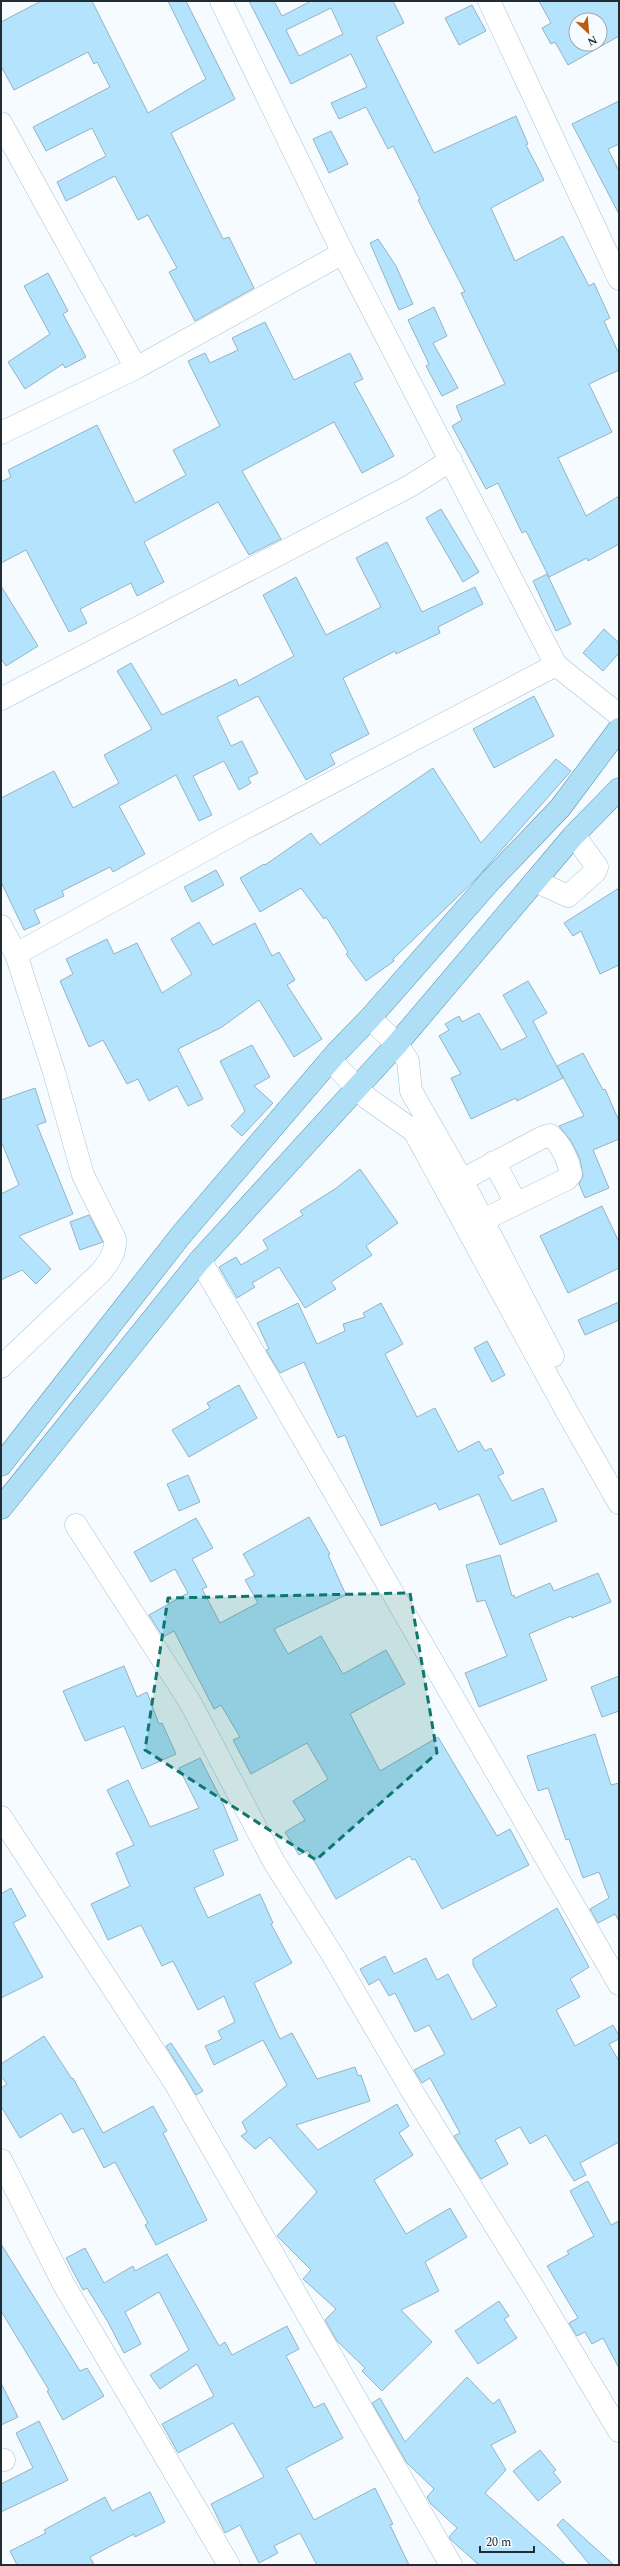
<svg xmlns="http://www.w3.org/2000/svg" width="620" height="2566" font-family="Spectral,serif">
<style>
.building{fill:#b4e4fd;stroke:#95b3c2;fill-rule:evenodd}
.lines{fill:none;stroke-linecap:round;stroke-linejoin:round}
.minor-casing{stroke:#a5c3d3;stroke-width:23}
.major-casing{stroke:#5a93ae;stroke-width:23}
.minor{stroke:#fff;stroke-width:22}
.major{stroke:#aedff7;stroke-width:22}
.marked{fill:#0f766e;fill-opacity:0.2;stroke:#0f766e;stroke-width:3;stroke-dasharray:8 5;stroke-linejoin:round}
</style>
<rect width="100%" height="100%" fill="#f5fbfe"/>
<path class="building" d="M41,1H92L148,113L206,79L168,1H186L235,99L171,133L223,239L229,237L254,288L195,321L169,272L177,268L148,215L138,220L115,176L66,201L57,182L106,156L92,128L46,151L33,127L110,87L97,62L94,64L88,52L14,90L1,66V22Z
M249,1H274L282,16L311,1H393L404,23L376,37L434,153L516,116L528,144L526,145L544,180L491,208L515,261L563,236L589,286L594,283L610,318L604,321L619,354V370L589,384L612,432L558,458L586,516L619,496V544L588,561L587,558L549,577L526,531L522,533L498,483L486,489L452,426L462,420L456,406L505,384L461,293L465,292L418,200L420,199L393,146L388,149L366,107L339,119L331,103L367,87L351,54L291,84ZM331,8L343,34L299,56L286,30Z
M539,1H619V36L568,65L555,42L551,44L542,28L551,23ZM576,20H600V44H576Z
M472,5L486,31L459,45L445,18Z
M619,101V144L608,149L619,171V214L572,124Z
M331,131L348,164L329,173L313,139Z
M378,239L396,266L413,304L399,310L370,243Z
M48,273L68,311L63,314L86,357L65,368L63,364L25,389L8,362L50,334L24,286Z
M434,307L447,336L433,343L458,388L442,396L426,366L429,364L408,320Z
M265,322L294,380L350,353L363,379L354,383L394,456L362,473L334,422L242,471L281,539L249,555L218,502L144,542L164,582L137,596L131,583L80,609L87,623L69,632L26,550L1,563V482L11,477L8,470L97,425L135,503L186,475L173,450L220,426L188,361L205,353L210,363L238,350L232,338Z
M441,509L479,572L463,582L426,518Z
M387,542L422,612L475,587L483,604L438,627L440,633L396,654L395,651L343,678L369,734L330,754L335,764L306,780L258,696L217,717L231,746L242,741L258,773L248,778L251,783L239,790L224,761L193,776L212,815L199,821L176,775L119,806L145,854L113,872L110,867L62,891L64,896L34,910L40,923L24,930L1,882V798L54,771L73,808L119,783L104,755L152,729L117,671L131,663L162,715L236,679L239,686L294,656L263,595L296,577L326,635L381,607L356,558Z
M547,574L571,624L556,631L533,581Z
M1,586L38,646L6,666L1,658Z
M604,629L619,643V653L603,671L583,653Z
M534,696L554,736L494,768L473,729Z
M556,759L571,771L475,880L393,959L394,961L366,981L346,954L348,952L326,917L324,919L301,888L260,912L240,878L264,864L265,865L311,833L320,845L433,768L481,843Z
M216,870L224,885L192,902L184,887Z
M619,888V965L600,974L581,931L573,936L564,923Z
M199,922L213,945L255,923L272,956L279,952L295,980L287,985L322,1039L294,1057L259,1000L222,1027L178,1049L203,1099L188,1106L177,1086L149,1101L138,1079L127,1084L103,1040L89,1047L60,981L73,974L66,959L107,939L114,954L137,943L162,993L192,974L171,939Z
M528,981L547,1013L533,1021L563,1078L517,1101L516,1098L471,1119L451,1078L461,1074L439,1036L449,1030L445,1024L459,1016L462,1022L479,1013L501,1050L527,1037L503,995Z
M252,1045L270,1077L254,1086L273,1103L242,1136L231,1126L245,1111L220,1061Z
M583,1053L603,1090L605,1089L619,1121V1139L593,1150L609,1188L585,1198L579,1184L583,1176L580,1159L571,1141L559,1126L584,1116L557,1066Z
M35,1088L46,1122L37,1125L73,1214L19,1236L51,1269L36,1284L22,1270L1,1280V1194L19,1185L1,1141V1100Z
M360,1169L398,1223L366,1246L372,1255L331,1282L336,1289L305,1308L279,1267L252,1283L255,1287L237,1298L219,1267L236,1257L241,1265L268,1249L263,1240L303,1215L300,1211L335,1189Z
M602,1206L619,1242V1268L568,1293L540,1236Z
M89,1215L103,1242L80,1250L70,1222Z
M619,1302V1320L585,1335L578,1320Z
M298,1303L317,1344L345,1331L343,1324L365,1317L363,1313L381,1303L403,1344L385,1354L417,1417L435,1408L458,1452L479,1441L485,1451L491,1448L504,1473L498,1476L512,1501L543,1488L557,1521L500,1545L479,1494L439,1510L436,1503L381,1526L345,1435L338,1438L304,1362L280,1373L266,1350L269,1349L257,1323Z
M487,1341L505,1375L492,1382L474,1348Z
M239,1385L257,1418L189,1457L172,1430L210,1408L207,1403Z
M188,1475L200,1502L179,1511L167,1484Z
M309,1517L330,1554L328,1555L346,1595L274,1629L288,1654L321,1636L343,1674L386,1650L405,1684L350,1714L380,1771L438,1737L497,1836L510,1829L529,1865L442,1909L415,1859L412,1860L410,1856L336,1899L308,1850L299,1855L285,1832L305,1820L293,1801L328,1779L307,1743L251,1774L233,1740L240,1737L221,1705L214,1709L174,1631L163,1637L149,1615L188,1593L175,1569L151,1582L134,1552L196,1518L213,1548L192,1559L207,1587L202,1589L220,1623L258,1603L245,1580L255,1575L243,1554Z
M500,1555L512,1596L514,1595L515,1598L550,1583L554,1591L598,1573L611,1602L572,1618L571,1616L529,1634L547,1680L479,1707L465,1673L507,1656L485,1600L477,1602L466,1565Z
M124,1666L137,1697L147,1692L159,1724L162,1723L176,1754L142,1769L124,1726L85,1741L63,1691Z
M619,1676V1711L602,1717L591,1687Z
M595,1734L611,1785L619,1783V1921L615,1914L598,1923L590,1909L609,1898L599,1872L583,1878L569,1839L566,1840L548,1788L538,1791L527,1756Z
M200,1758L221,1799L238,1840L213,1850L224,1875L194,1888L208,1918L260,1894L273,1923L271,1924L292,1963L254,1983L280,2039L292,2033L317,2079L355,2067L358,2076L361,2075L370,2101L296,2125L318,2150L397,2104L409,2126L399,2133L413,2155L374,2180L406,2234L450,2208L467,2237L425,2262L439,2291L401,2310L432,2342L382,2391L362,2371L365,2368L337,2341L325,2320L336,2309L303,2279L311,2270L277,2236L317,2192L270,2137L255,2149L241,2136L247,2132L242,2122L287,2085L263,2040L214,2065L205,2046L222,2039L218,2031L235,2022L224,1996L198,2010L173,1961L162,1966L141,1925L108,1940L91,1904L130,1886L116,1853L134,1845L107,1790L128,1780L150,1827L199,1808L179,1768Z
M11,1888L26,1916L13,1923L43,1977L1,1998V1894Z
M557,1908L589,1967L570,1979L580,1997L556,2010L575,2046L613,2025L619,2036V2039L609,2044L619,2061V2142L580,2163L586,2175L574,2181L546,2135L530,2144L520,2127L495,2140L508,2164L481,2179L454,2136L460,2133L430,2078L422,2083L414,2070L445,2054L429,2025L415,2032L395,1993L389,1996L379,1979L369,1985L360,1969L385,1956L394,1974L426,1958L437,1980L448,1974L472,2020L497,2006L473,1965V1959Z
M44,2036L72,2079L73,2078L103,2133L153,2106L167,2131L163,2133L207,2220L156,2245L145,2225L148,2223L115,2162L104,2168L83,2128L73,2133L61,2113L20,2138L1,2106V2088L7,2084L1,2076V2064Z
M171,2043L203,2091L196,2095L166,2046Z
M588,2181L611,2225L619,2221V2368L603,2338L592,2344L585,2332L577,2336L569,2323L578,2318L547,2266L569,2254L567,2251L594,2236L570,2191Z
M1,2244L80,2371L87,2368L104,2396L63,2420L47,2391L49,2390L1,2311Z
M85,2248L104,2283L133,2266L135,2271L167,2254L219,2346L225,2342L232,2355L287,2326L299,2349L286,2356L314,2408L324,2403L343,2438L286,2468L314,2520L375,2488L393,2524L390,2525L409,2565H317L300,2533L274,2546L278,2553L259,2563L240,2525L225,2533L211,2504L264,2477L233,2423L178,2453L162,2424L214,2396L197,2364L160,2389L150,2375L189,2350L159,2292L125,2312L141,2344L124,2353L108,2322L87,2288L83,2290L66,2258Z
M499,2301L509,2316L504,2319L517,2338L478,2364L455,2331Z
M467,2377L493,2404L499,2399L516,2432L491,2445L506,2470L485,2493L566,2565H479L451,2540L449,2537L457,2528L431,2504L427,2497L434,2489L407,2463L372,2403L380,2398L405,2442Z
M1,2383L18,2417L1,2425Z
M39,2421L68,2480L1,2512V2484L33,2468L16,2433Z
M540,2450L556,2470L553,2472L561,2482L538,2501L513,2471Z
M150,2492L165,2522L135,2537L134,2534L90,2557L94,2565H17L10,2551L46,2533L44,2530L105,2497L112,2511Z
M563,2519L614,2565H590L557,2525Z"/>
<g class="lines">
<g class="minor-casing">
<path id="minor" d="M221,1L343,253L556,665L619,715
M489,1L619,279
M1,123L136,368
M1,433L136,368L343,253
M1,699L410,486L451,460
M535,881L568,896L595,872L597,867L574,835
M1,926L16,954
M370,1018L397,1044L408,1061L411,1091L462,1180L553,1356
M330,1060L367,1098L414,1131L567,1412L619,1503
M494,1162L516,1203
M462,1180L543,1137L550,1135C561,1144 568,1160 571,1174L567,1179L483,1220
M200,1260L619,1984
M1,1367L101,1272C109,1261 116,1253 115,1239L83,1175L54,1072L16,954L230,836L556,665
M76,1525L190,1702L274,1862L335,1959L412,2091L535,2290L619,2431
M1,1817L175,2083L451,2565
M1,2160L64,2285L229,2565
M1,2459L4,2460"/>
</g>
<g class="major-casing">
<path id="major" d="M1,1465L181,1235L337,1052L370,1018L492,879L560,808L619,729
M1,1508L200,1260L397,1044L574,835L619,789"/>
</g>
<use href="#minor" class="minor"/>
<use href="#major" class="major"/>
</g>
<path class="marked" d="M410,1593L437,1753L316,1860L145,1750L168,1598Z"/>
<rect width="620" height="2566" fill="none" stroke="#212d33" stroke-width="4"/>
<g transform="translate(588 32) rotate(154)"><circle r="19" fill="#f5fbfe" stroke="#a0a9ad"/>
<path d="M0-3L7 15L0 10L-7 15Z" fill="#bc5d16"/>
<text y="-6" font-size="11" font-weight="bold" text-anchor="middle" fill="#212d33">N</text>
</g>
<path d="M480 2546v6h54v-6" fill="none" stroke="#212d33" stroke-width="2"/>
<text x="486" y="2546" font-size="12" fill="#212d33" stroke="#f5fbfe" stroke-width="3" paint-order="stroke">20 m</text>
</svg>
